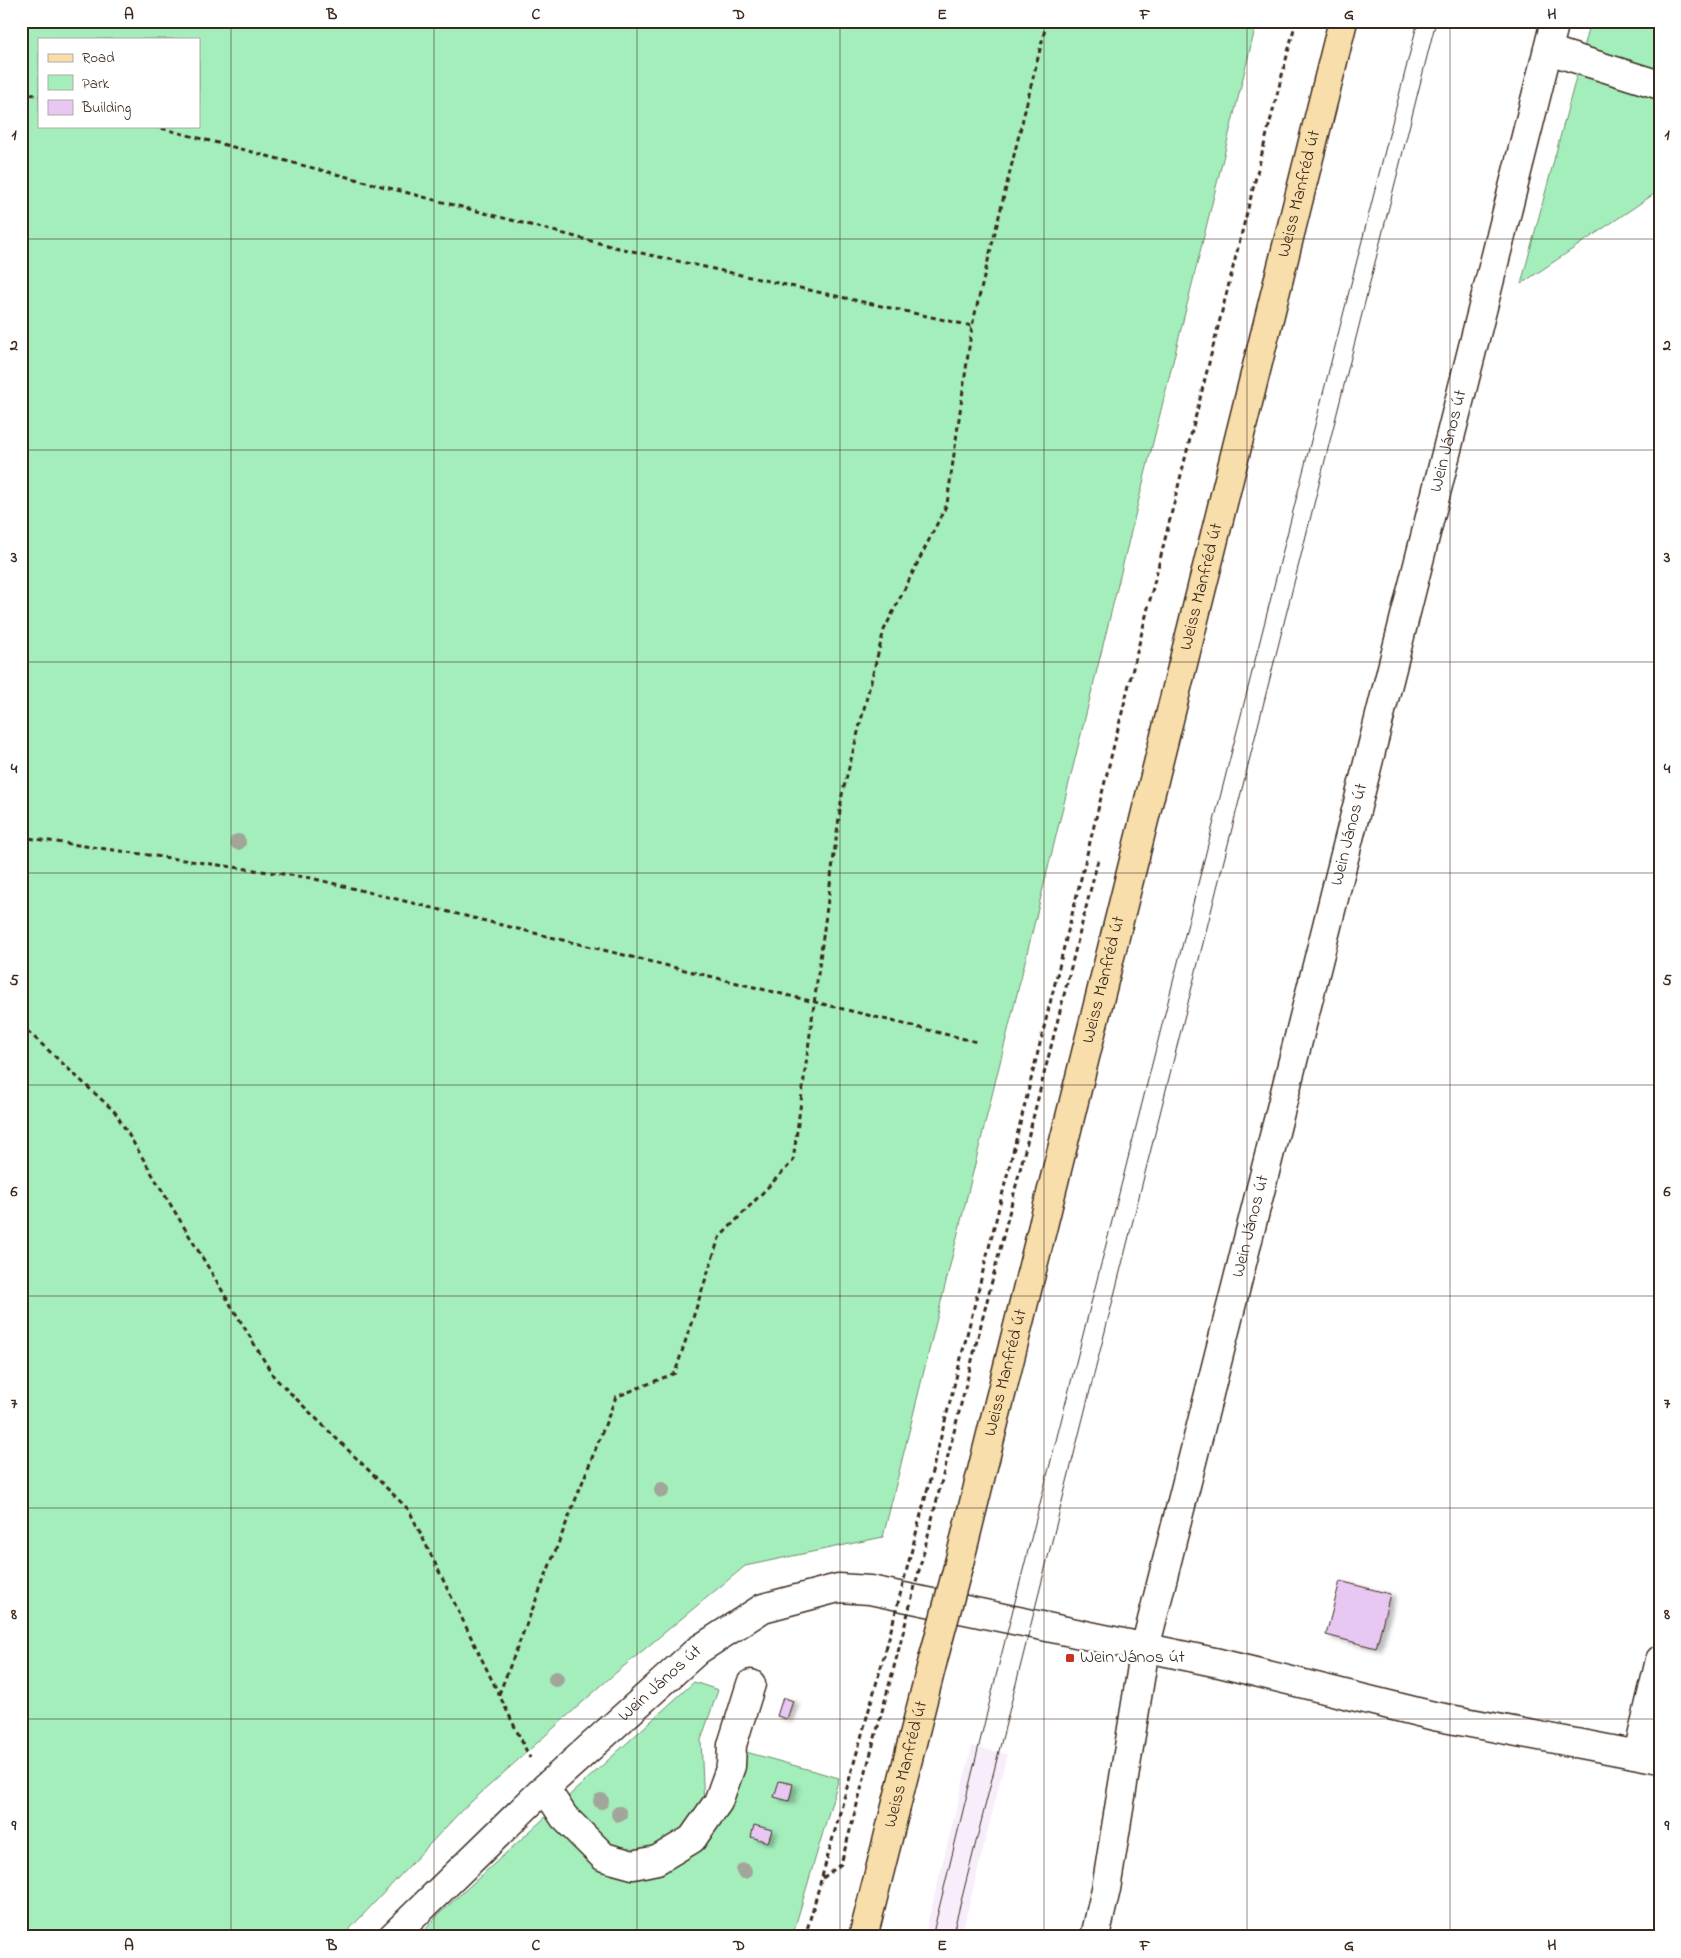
<svg xmlns="http://www.w3.org/2000/svg" width="1681" height="1958" font-family="'Indie Flower',sans-serif">
<style>
.built{fill:#f8eefb}
.green{fill:#a4eebc;stroke:#708c6d;fill-rule:evenodd}
.building{fill:#e8c7f3;stroke:#3b2a1e;filter:url(#shadow)}
.lines{fill:none;stroke-linecap:round;stroke-linejoin:round}
.minor-casing{stroke:#3b2a1e;stroke-width:31}
.major-casing{stroke:#3b2a1e;stroke-width:31}
.path{stroke:#3b2a1e;stroke-width:3;stroke-dasharray:5 4;stroke-linecap:butt}
.minor{stroke:#fff;stroke-width:28}
.major{stroke:#f8deab;stroke-width:28}
.tram{stroke:#3b2a1e;stroke-width:1}
.major-bridge-casing{stroke:#3b2a1e;stroke-width:31;stroke-linecap:butt}
.path-bridge{stroke:#3b2a1e;stroke-width:3;stroke-dasharray:5 4;stroke-linecap:butt}
.major-bridge{stroke:#f8deab;stroke-width:28}
.tree{fill:#a2a599}
.grid{fill:none;stroke:#3b2a1e;stroke-width:1;stroke-opacity:0.55}
.poi-dot{fill:#c8321e;stroke:#fff;stroke-width:2}
.labels{text-anchor:middle;dominant-baseline:central;stroke-width:5;stroke-linejoin:round;paint-order:stroke}
.street-label{font-size:18px;fill:#3b2a1e;stroke:#fff}
.poi-label{font-size:18px;fill:#3b2a1e;stroke:#fff;text-anchor:start}
.neatline{fill:none;stroke:#3b2a1e;stroke-width:2}
.grid-label{font-size:16px;text-anchor:middle;font-weight:bold;fill:#3b2a1e}
</style>
<defs>
<filter id="shadow"><feDropShadow dx="5.5" dy="3" stdDeviation="2.5" flood-color="#0004"/></filter>
</defs>
<rect width="100%" height="100%" fill="#fff"/>
<filter id="ink" filterUnits="userSpaceOnUse"><feTurbulence type="fractalNoise" baseFrequency=".02" numOctaves="2"/><feDisplacementMap in="SourceGraphic" scale="10" xChannelSelector="R" yChannelSelector="G"/><feConvolveMatrix kernelMatrix="1 2 1 2 8 2 1 2 1" color-interpolation-filters="sRGB"/></filter>
<g filter="url(#ink)">
<path class="built" d="M972,1746L1007,1754L961,1937H924Z"/>
<path class="green" d="M21,21H1257L883,1537L745,1566L612,1676L462,1810L342,1937H21ZM39,39H199V126H39Z
M1591,21H1660V190L1521,284Z
M694,1682L718,1690L701,1740L705,1828L746,1752L839,1778L792,1937H419L439,1914Z"/>
<path class="building" d="M1340,1581L1390,1594L1376,1648L1326,1635Z
M783,1697L793,1701L787,1719L777,1716Z
M779,1781L793,1784L789,1801L774,1797Z
M754,1825L772,1830L768,1842L751,1837Z"/>
<g class="lines">
<g class="minor-casing">
<g id="minor">
<path d="M1548,50L1660,85"/>
<path d="M1638,1754L1660,1660"/>
<path d="M545,1788L564,1817L604,1857L633,1865L657,1860L692,1839L718,1802L731,1766L732,1745L751,1684"/>
<path id="s1" d="M392,1937L545,1788L698,1650L763,1608L838,1588L870,1590L1219,1663L1434,1716L1660,1759"/>
<path id="s2" d="M1095,1937L1106,1889L1145,1648L1555,21"/>
</g>
</g>
<g class="major-casing">
<g id="major">
<path id="s3" d="M959,1563L1343,21"/>
<path id="s4" d="M863,1937L933,1660"/>
</g>
</g>
<path class="path" d="M21,92L39,96
M153,126L614,247L972,326
M21,837L311,878L977,1042
M21,1004L24,1026
M21,1025L115,1112L274,1377L409,1510L530,1758
M911,1553C1043,1044 1164,531 1296,21
M923,1555L1098,860
M499,1694L616,1397L675,1373L719,1238L793,1161L842,795L884,630L947,504L972,326L1047,21
M823,1878L841,1864L898,1652
M805,1937L886,1649"/>
<use href="#minor" class="minor"/>
<use href="#major" class="major"/>
<path class="tram" d="M932,1937L996,1676L1418,21
M952,1937L1436,21"/>
<g class="major-bridge-casing">
<path id="major-bridge" d="M933,1660L959,1563"/>
</g>
<path class="path-bridge" d="M886,1649L911,1553
M898,1652L923,1555"/>
<use href="#major-bridge" class="major-bridge"/>
</g>
<g class="tree">
<circle cx="238" cy="842" r="8"/>
<circle cx="662" cy="1490" r="8"/>
<circle cx="556" cy="1679" r="8"/>
<circle cx="601" cy="1801" r="8"/>
<circle cx="619" cy="1814" r="8"/>
<circle cx="744" cy="1871" r="8"/>
</g>
</g>
<path class="grid" d="M231,21V1937M434,21V1937M637,21V1937M840,21V1937M1044,21V1937M1247,21V1937M1450,21V1937M21,239H1660M21,450H1660M21,662H1660M21,873H1660M21,1085H1660M21,1296H1660M21,1508H1660M21,1719H1660"/>
<rect class="poi-dot" x="1065" y="1653" width="10" height="10" rx="2.5"/>
<g class="labels">
<g class="street-label">
<text stroke="none"><textPath href="#s3" startOffset="1411">Weiss Manfréd út</textPath></text>
<text stroke="none"><textPath href="#s2" startOffset="1538">Wein János út</textPath></text>
<text stroke="none"><textPath href="#s3" startOffset="1006">Weiss Manfréd út</textPath></text>
<text stroke="none"><textPath href="#s2" startOffset="1132">Wein János út</textPath></text>
<text stroke="none"><textPath href="#s3" startOffset="601">Weiss Manfréd út</textPath></text>
<text stroke="none"><textPath href="#s2" startOffset="728">Wein János út</textPath></text>
<text stroke="none"><textPath href="#s3" startOffset="196">Weiss Manfréd út</textPath></text>
<text stroke="none"><textPath href="#s1" startOffset="369">Wein János út</textPath></text>
<text stroke="none"><textPath href="#s4" startOffset="178">Weiss Manfréd út</textPath></text>
</g>
<g class="poi-label">
<text x="1080" y="1658">Wein János út</text>
</g>
</g>
<rect width="1681" height="1958" fill="none" stroke="#fff" stroke-width="55"/>
<rect x="38" y="38" width="162" height="90" fill="#ffffff" stroke="#b1aaa5"/>
<rect x="48" y="54" width="25" height="8" fill="#f8deab" stroke="#b1aaa5"/>
<text x="82" y="62" font-size="15" fill="#3b2a1e">Road</text>
<rect x="48" y="75" width="25" height="15" fill="#a4eebc" stroke="#b1aaa5"/>
<text x="82" y="88" font-size="15" fill="#3b2a1e">Park</text>
<rect x="48" y="100" width="25" height="15" fill="#e8c7f3" stroke="#b1aaa5"/>
<text x="82" y="112" font-size="15" fill="#3b2a1e">Building</text>
<rect x="28" y="28" width="1626" height="1902" class="neatline"/>
<g class="grid-label">
<text x="129" y="19">A</text>
<text x="332" y="19">B</text>
<text x="536" y="19">C</text>
<text x="739" y="19">D</text>
<text x="942" y="19">E</text>
<text x="1145" y="19">F</text>
<text x="1349" y="19">G</text>
<text x="1552" y="19">H</text>
<text x="14" y="139">1</text>
<text x="1667" y="139">1</text>
<text x="14" y="350">2</text>
<text x="1667" y="350">2</text>
<text x="14" y="562">3</text>
<text x="1667" y="562">3</text>
<text x="14" y="773">4</text>
<text x="1667" y="773">4</text>
<text x="14" y="985">5</text>
<text x="1667" y="985">5</text>
<text x="14" y="1196">6</text>
<text x="1667" y="1196">6</text>
<text x="14" y="1408">7</text>
<text x="1667" y="1408">7</text>
<text x="14" y="1619">8</text>
<text x="1667" y="1619">8</text>
<text x="14" y="1830">9</text>
<text x="1667" y="1830">9</text>
<text x="129" y="1950">A</text>
<text x="332" y="1950">B</text>
<text x="536" y="1950">C</text>
<text x="739" y="1950">D</text>
<text x="942" y="1950">E</text>
<text x="1145" y="1950">F</text>
<text x="1349" y="1950">G</text>
<text x="1552" y="1950">H</text>
</g>
</svg>
